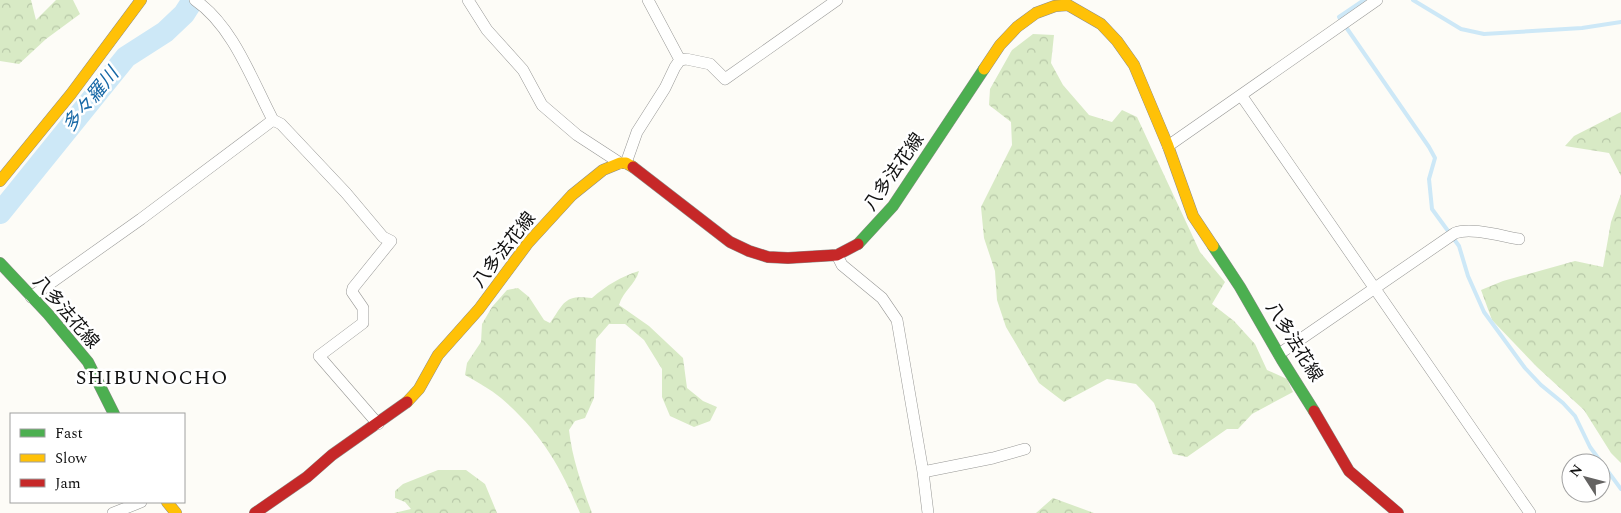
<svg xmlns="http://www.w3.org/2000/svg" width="1621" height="513" font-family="Spectral,'Noto Sans JP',serif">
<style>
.forest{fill:url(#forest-crowns)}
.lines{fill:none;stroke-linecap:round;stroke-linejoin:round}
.stream{stroke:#cde8f7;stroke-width:4}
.river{stroke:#cde8f7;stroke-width:22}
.street-casing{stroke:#979795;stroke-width:12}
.fast-casing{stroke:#8e8d8b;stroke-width:12}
.slow-casing{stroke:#8e8d8b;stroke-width:12}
.jam-casing{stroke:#8e8d8b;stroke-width:12}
.street{stroke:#fffffe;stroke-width:11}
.fast{stroke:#4caf50;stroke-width:11}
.slow{stroke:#ffc107;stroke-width:11}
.jam{stroke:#c62828;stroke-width:11}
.labels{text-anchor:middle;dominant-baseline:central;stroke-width:5;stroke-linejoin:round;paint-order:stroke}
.street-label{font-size:18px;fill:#111;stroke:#fff}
.water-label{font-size:19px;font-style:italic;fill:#1768a6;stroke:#fff}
.quarter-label{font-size:20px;letter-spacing:1px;fill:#111;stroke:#fff}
</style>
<defs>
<pattern id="forest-crowns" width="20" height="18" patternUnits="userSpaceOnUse" patternTransform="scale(1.25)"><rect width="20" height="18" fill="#d8eac5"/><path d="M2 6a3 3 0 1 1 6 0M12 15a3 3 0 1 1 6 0" fill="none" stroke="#b8c8a8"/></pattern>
</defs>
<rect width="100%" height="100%" fill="#fdfcf7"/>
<path class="forest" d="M0,0H31L36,20L56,0H73L80,14L46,39L19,64L0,61Z
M1033,34L1054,35L1051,63L1063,85L1089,115L1112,122L1122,110L1137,117L1200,252L1225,282L1212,304L1234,321L1255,344L1267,370L1287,379L1293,392L1252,414L1238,429H1227L1187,457L1173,454L1154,403L1136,384L1107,379L1064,402L1039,383L1006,327L997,300L995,271L984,238L981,207L1012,145L1011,122L989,105L990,89L1012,50Z
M1621,112V176L1609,153L1565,146L1574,136Z
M1621,194V463L1611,453L1584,410L1537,367L1492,320L1481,290L1503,281L1575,261L1603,267L1611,222Z
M639,271C635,285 623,291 619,305L649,326L683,358L687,388L703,401L717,407L710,421L694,427L670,416L662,397V369L644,340L625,324H609L596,339L594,398L585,418L575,421L569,430C572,458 582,486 592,513H580C561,467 540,431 501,398C490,389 477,382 465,375L467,363L481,342L482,324L492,307L507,290L518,288L529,297L544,320L550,323C565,302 564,295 592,298C607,285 620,277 639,271Z
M438,470H466L485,484L497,513H394L411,509L405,502L395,498V491L403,484Z
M1053,498L1094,513H1036Z"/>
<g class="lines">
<path class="stream" d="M1364,0L1339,17L1429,147L1435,158L1429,179L1432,209L1459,246L1468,276L1484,312L1525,368L1541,385L1563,403L1575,416L1590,447L1621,489
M1413,0L1461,29L1484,34L1582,28L1621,22"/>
<path class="river" d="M0,213L126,57L165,32L184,14L193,0"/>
<g class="street-casing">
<path id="street" d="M468,0L487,30L523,70L542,105L577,135L620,163
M648,0L680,60
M1241,95L1530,513
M273,120L281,124L346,193L383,237L391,241L353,288L352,292L363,308V323L319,356L378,424
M1168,146L1377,0
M626,163L637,132L665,88L675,67L680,60L686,59L710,64L725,79L837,0
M837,255L842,265L882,298L897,320L923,472L928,513
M31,297L141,219L273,120C252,80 233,26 195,0
M1279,354L1455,233C1471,227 1501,236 1519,239
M923,472L993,458L1025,449
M113,513L141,502"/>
</g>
<g class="fast-casing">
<path id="fast" d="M858,244L893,206L984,69
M1213,246L1240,287L1282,360L1314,411
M0,263L48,314L88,362L114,414"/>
</g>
<g class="slow-casing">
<path id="slow" d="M984,69L1000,45L1017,27L1036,13L1055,6L1068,5L1101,24L1117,41L1134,65L1168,146L1193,216L1213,246
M0,181L71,94L141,0
M407,402L419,389L438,355L479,309L528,243L572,195L603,170L620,163H626L633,167
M167,502L176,513"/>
</g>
<g class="jam-casing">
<path id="jam" d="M633,167L730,242L749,251L768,257L788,258L837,255L858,244
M1314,411L1349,471L1398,513
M255,513L307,477L332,455L407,402"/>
</g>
<use href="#street" class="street"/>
<use href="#fast" class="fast"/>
<use href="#slow" class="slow"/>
<use href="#jam" class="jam"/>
</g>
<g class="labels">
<g class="street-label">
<text transform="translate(894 172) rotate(-55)">八多法花線</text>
<text transform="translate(504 250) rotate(-52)">八多法花線</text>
<text transform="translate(66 312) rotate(49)">八多法花線</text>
<text transform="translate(1294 342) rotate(58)">八多法花線</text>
</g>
<g class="water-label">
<text transform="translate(91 100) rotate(-51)">多々羅川</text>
</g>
<g class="quarter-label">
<text x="152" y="378">SHIBUNOCHO</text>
</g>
</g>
<rect x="10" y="413" width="175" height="90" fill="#ffffff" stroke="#a0a0a0"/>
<rect x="20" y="429" width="25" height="8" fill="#4caf50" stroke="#a0a0a0"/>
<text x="55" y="438" font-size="15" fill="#111111">Fast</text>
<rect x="20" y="454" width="25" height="8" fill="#ffc107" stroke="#a0a0a0"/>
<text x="55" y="463" font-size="15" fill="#111111">Slow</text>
<rect x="20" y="479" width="25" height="8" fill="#c62828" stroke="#a0a0a0"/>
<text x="55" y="488" font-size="15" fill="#111111">Jam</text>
<g transform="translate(1586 478) rotate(306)"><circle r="24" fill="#ffffff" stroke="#a0a0a0"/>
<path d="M0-4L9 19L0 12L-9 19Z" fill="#646362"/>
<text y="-8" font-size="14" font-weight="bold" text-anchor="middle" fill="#111111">N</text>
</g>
</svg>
